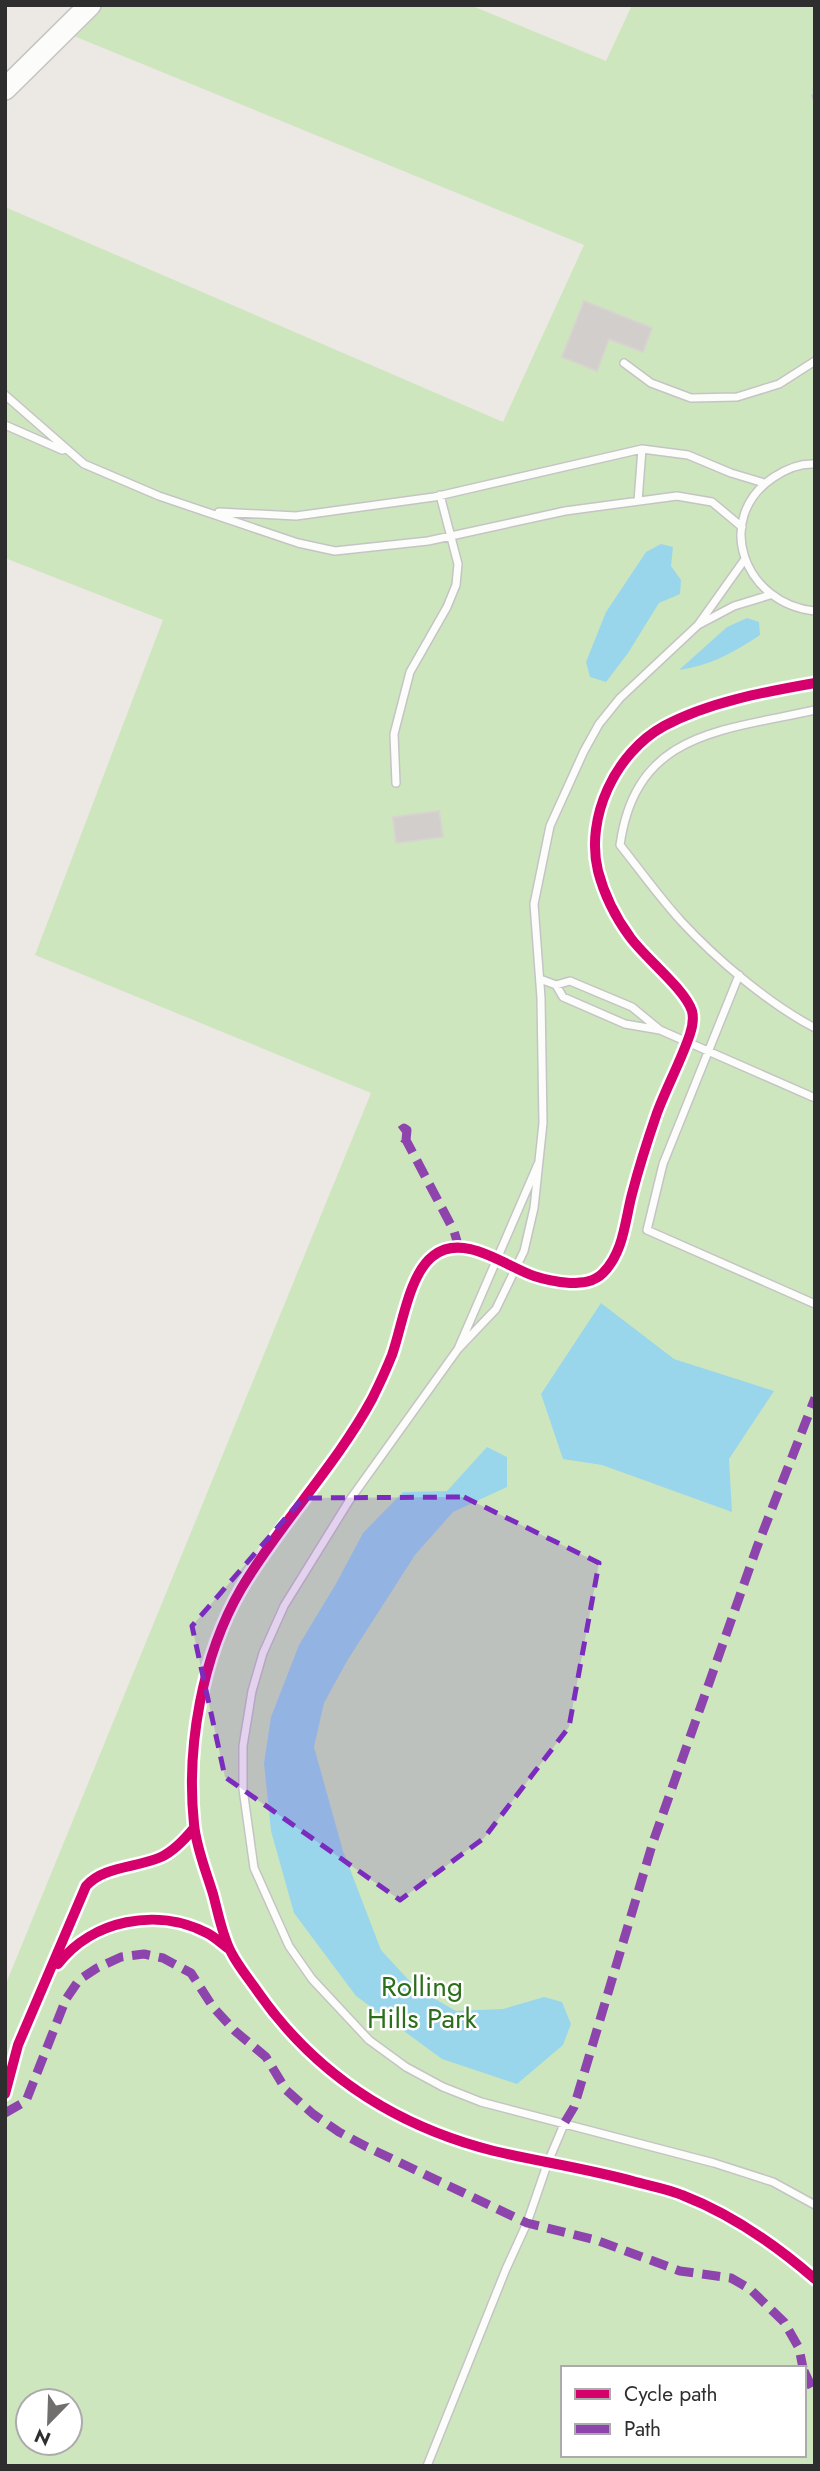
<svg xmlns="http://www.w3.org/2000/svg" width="820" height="2471" font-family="Jost,sans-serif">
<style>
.green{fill:#cee6be;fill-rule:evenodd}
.water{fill:#99d6ec}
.building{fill:#d1cecb;stroke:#d7d4d0;stroke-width:2}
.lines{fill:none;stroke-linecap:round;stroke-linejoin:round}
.service-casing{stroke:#c5c4c5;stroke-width:10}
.secondary-casing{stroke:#c5c4c5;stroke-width:24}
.path{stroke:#c9c9c8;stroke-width:3.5;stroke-dasharray:5 3.5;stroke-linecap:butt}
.service{stroke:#fcfcfb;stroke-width:7}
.secondary{stroke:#fcfcfb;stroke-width:21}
.quiet{stroke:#8e44ad;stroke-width:9;stroke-dasharray:18 9;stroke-linecap:butt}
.cycleway-casing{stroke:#fff;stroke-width:15}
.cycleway{stroke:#d6006c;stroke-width:10}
.marked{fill:#7b2cbf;fill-opacity:0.2;stroke:#7b2cbf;stroke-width:5;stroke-dasharray:14 9;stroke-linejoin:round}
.labels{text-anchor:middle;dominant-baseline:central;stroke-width:5;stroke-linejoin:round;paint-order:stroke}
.park-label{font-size:28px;fill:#2c6e1b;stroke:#fff}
</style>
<rect width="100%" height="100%" fill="#ece8e4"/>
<path class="green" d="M98,5H470L606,61L632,5H815V2466H5V1986L371,1093L35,955L163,620L5,558V207L503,422L584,245L69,34ZM563,2368H804V2455H563ZM28,2401H70V2443H28Z"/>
<path class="water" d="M661,544L673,547L671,566L681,580L680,594L659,603L628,653L606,682L590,677L586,662L606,612L646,552Z
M747,618L759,622L760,635C735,652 709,666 679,670L727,627Z
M601,1303L674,1359L774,1391L729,1459L732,1512L602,1465L563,1459L541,1394Z
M487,1447L507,1457V1487L453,1512L415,1555L347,1661L324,1703L314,1747L343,1851L381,1950L416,1988L456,2011L503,2009L544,1997L562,2002L571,2024L563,2045L517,2084L442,2059L356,1996L294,1913L271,1831L264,1763L271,1717L299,1645L337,1582L363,1533L403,1492L447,1491Z"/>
<path class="building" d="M584,301L652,328L643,352L609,339L597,371L562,357Z
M439,811L443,837L396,843L393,817Z"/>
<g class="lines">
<g class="service-casing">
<path id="service" d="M624,363L651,383L691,398L737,397L779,384L815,361
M5,395L84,464L159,496L298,543L335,551L428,541L565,511L677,496L712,502L742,527
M5,425L62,450
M815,464C800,463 786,469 774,477C712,518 744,604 815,611
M638,501L642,449
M219,512L296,516L434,497L642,449L688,455L731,473L764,483
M745,559L698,625L734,606L770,595
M815,710C722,731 636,731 620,845C640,870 659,897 681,921C716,959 769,1004 815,1028
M396,783L394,734L410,672L447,607L456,585L458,564L440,495
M739,975L663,1164L647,1230L815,1304
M540,979L556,985L570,981L632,1007L660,1030L625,1024L563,997L556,985
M660,1030L815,1098
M538,1164L458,1349L496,1309L524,1251L534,1208L543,1123L541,998L534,904L550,826L584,751L599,724L620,698L698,625
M458,1349L349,1501L284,1606L263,1653L252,1691L243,1746V1789L254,1868L289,1946L312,1979L369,2040L406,2067L443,2087L481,2102L714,2163L773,2182L815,2205
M427,2466L506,2269L527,2223L548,2162L565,2122"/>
</g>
<g class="secondary-casing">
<path id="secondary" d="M5,89L90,5"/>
</g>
<path class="path" d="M815,86L813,95L815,103"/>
<use href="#service" class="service"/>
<use href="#secondary" class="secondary"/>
<path class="quiet" d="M406,1140L407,1130L404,1128L400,1131V1136L406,1140L454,1231L459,1248
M5,2113L26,2101L66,1999L79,1980L97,1968L121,1957L144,1954L163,1958L191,1973L213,2007L235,2031L266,2057L286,2090L313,2114L339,2132L367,2147L527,2223L596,2240L680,2271L731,2278L750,2289L784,2322L799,2348L803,2368
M565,2122L574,2107L653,1842L757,1547L815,1398
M804,2371L815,2394"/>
<g class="cycleway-casing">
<path id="cycleway" d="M815,683C764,692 709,702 664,726C615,753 585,818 598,871C604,894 616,918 630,937C644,957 685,989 692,1011C694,1019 693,1025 690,1034C681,1061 667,1086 657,1113C648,1139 639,1167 632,1194C625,1220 624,1252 603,1273C594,1282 583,1283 570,1283C558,1282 546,1280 534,1276C505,1266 463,1232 433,1256C409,1274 402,1327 392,1355C386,1370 379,1385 372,1399C335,1467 280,1523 241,1589C202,1656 186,1747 194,1824C196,1847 206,1871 213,1894C218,1912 222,1935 231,1952C238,1966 249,1979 258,1992C316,2075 395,2126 494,2151C541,2162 589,2169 636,2182C651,2186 668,2189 682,2195C731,2214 776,2245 815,2279
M58,1964C92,1920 157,1907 207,1933C215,1937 222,1944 229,1949
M5,2094L18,2045L86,1886C104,1866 136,1868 161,1857C174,1851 185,1839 194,1828"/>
</g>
<use href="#cycleway" class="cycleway"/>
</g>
<path class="marked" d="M464,1497L599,1563L569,1727L484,1838L400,1900L225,1777L192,1626L303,1498Z"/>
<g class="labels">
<g class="park-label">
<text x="422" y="1986">Rolling<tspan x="422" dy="32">Hills Park</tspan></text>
</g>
</g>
<rect width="820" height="2471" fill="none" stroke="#2e2e2e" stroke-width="14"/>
<rect x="561" y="2366" width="245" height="91" fill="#ffffff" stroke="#ababab" stroke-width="2"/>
<rect x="575" y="2389" width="35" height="10" fill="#d6006c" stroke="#ababab" stroke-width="2"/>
<text x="624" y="2401" font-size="21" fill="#2e2e2e">Cycle path</text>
<rect x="575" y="2424" width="35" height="10" fill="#8e44ad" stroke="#ababab" stroke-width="2"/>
<text x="624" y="2436" font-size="21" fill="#2e2e2e">Path</text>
<g transform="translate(49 2422) rotate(203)"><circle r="33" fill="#ffffff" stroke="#ababab" stroke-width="2"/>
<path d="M0-5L12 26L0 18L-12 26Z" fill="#706f6e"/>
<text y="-10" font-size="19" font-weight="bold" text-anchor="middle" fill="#2e2e2e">N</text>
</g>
</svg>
